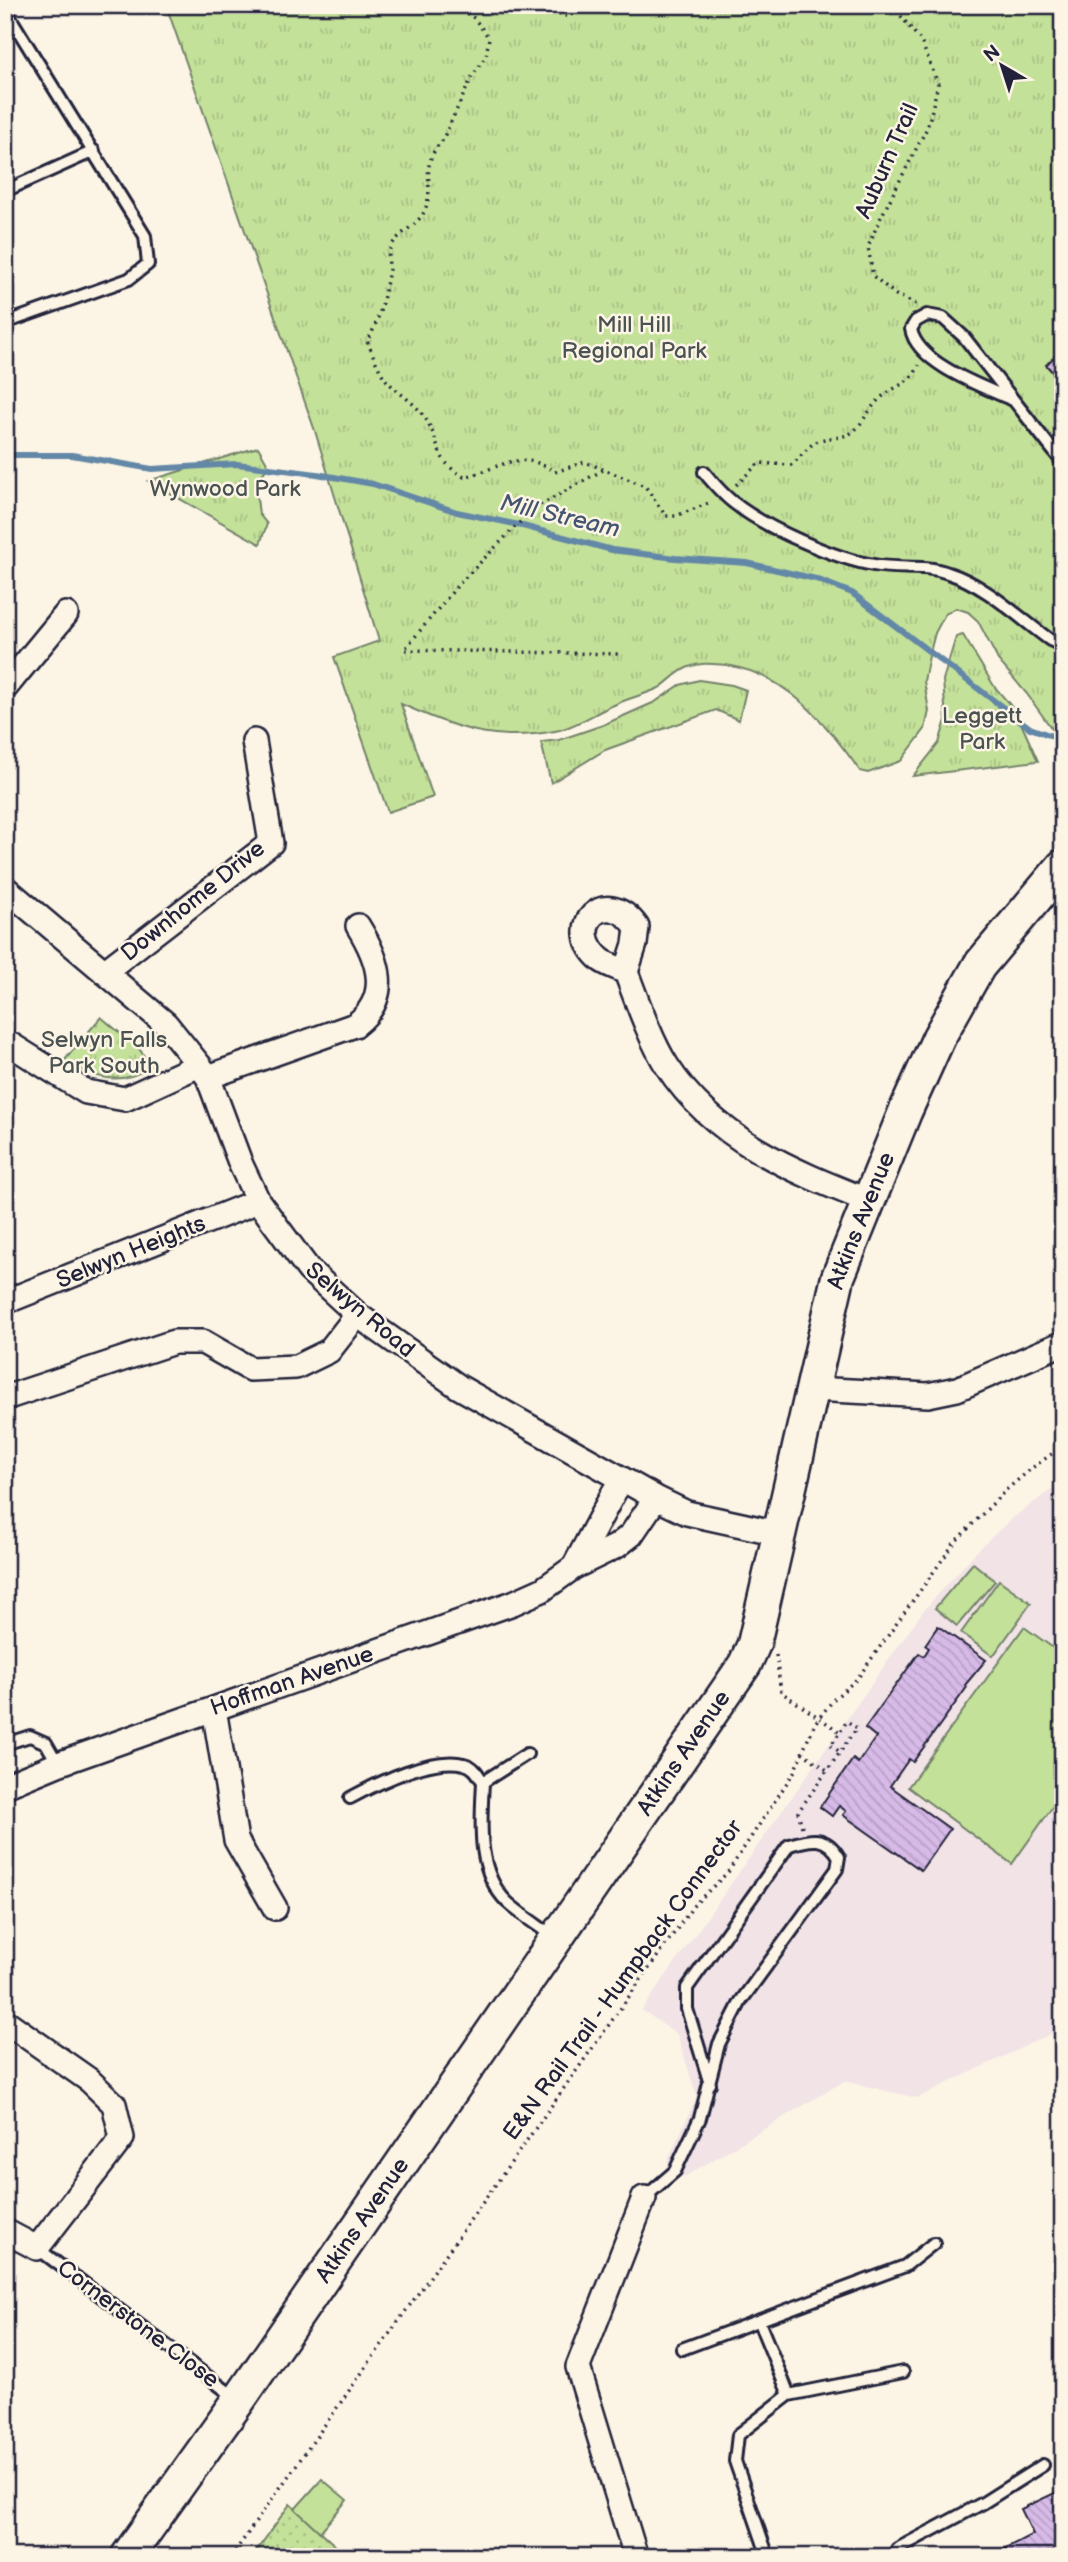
<svg xmlns="http://www.w3.org/2000/svg" width="1068" height="2562" font-family="'Balsamiq Sans',sans-serif">
<style>
.built{fill:#f1e3e6}
.grass{fill:url(#grass-tufts);stroke:#73826a;stroke-width:2}
.garden{fill:url(#garden-dots);stroke:#73826a;stroke-width:2}
.pitch{fill:#c4e199;stroke:#73826a;stroke-width:2}
.lines{fill:none;stroke-linecap:round;stroke-linejoin:round}
.stream{stroke:#6387a7;stroke-width:6}
.building{fill:url(#building-back-hatch);stroke:#22223b;stroke-width:2}
.lane-casing{stroke:#22223b;stroke-width:16}
.street-casing{stroke:#22223b;stroke-width:28}
.secondary-casing{stroke:#22223b;stroke-width:37}
.path{stroke:#22223b;stroke-width:3.5;stroke-dasharray:2 5;stroke-linecap:butt}
.lane{stroke:#fcf5e5;stroke-width:10}
.street{stroke:#fcf5e5;stroke-width:23}
.secondary{stroke:#fcf5e5;stroke-width:32}
.path-bridge{stroke:#22223b;stroke-width:3.5;stroke-dasharray:2 5;stroke-linecap:butt}
.labels{text-anchor:middle;dominant-baseline:central;stroke-width:5;stroke-linejoin:round;paint-order:stroke}
.street-label{font-size:23px;fill:#22223b;stroke:#fcf5e5}
.park-label{font-size:23px;fill:#4a5252;stroke:#fcf5e5}
.water-label{font-size:24px;font-style:italic;fill:#435571;stroke:#fcf5e5}
</style>
<defs>
<pattern id="grass-tufts" width="24" height="20" patternUnits="userSpaceOnUse" patternTransform="scale(1.75)"><rect width="24" height="20" fill="#c4e199"/><path d="M3 7l-1-3M5 7V3M7 7l1-3M15 17l-1-3M17 17v-4M19 17l1-3" fill="none" stroke="#a8c185"/></pattern>
<pattern id="garden-dots" width="8" height="8" patternUnits="userSpaceOnUse" patternTransform="scale(1.75)"><rect width="8" height="8" fill="#c4e199"/><path d="M2 2h.1M6 6h.1" fill="none" stroke="#a8c185" stroke-width="1.8" stroke-linecap="round"/></pattern>
<pattern id="building-back-hatch" width="6" height="6" patternUnits="userSpaceOnUse" patternTransform="scale(1.75)"><rect width="6" height="6" fill="#d7bae7"/><path d="M-1 5l2 2M0 0l6 6M5-1l2 2" fill="none" stroke="#b8a0c7"/></pattern>
</defs>
<rect width="100%" height="100%" fill="#fcf5e5"/>
<filter id="ink" filterUnits="userSpaceOnUse"><feTurbulence type="fractalNoise" baseFrequency=".0143" numOctaves="2"/><feDisplacementMap in="SourceGraphic" scale="14" xChannelSelector="R" yChannelSelector="G"/><feConvolveMatrix kernelMatrix="1 2 1 2 8 2 1 2 1" color-interpolation-filters="sRGB"/></filter>
<g filter="url(#ink)">
<path class="built" d="M1063,1481V2028L917,2098L844,2081L684,2177L667,2162L697,2097L677,2034L642,2010L923,1611L976,1552L1010,1520Z"/>
<path class="grass" d="M166,5H1063V730L1055,724L1052,729L1027,694L998,660L978,621L968,612L956,608L945,614L935,633L929,656L924,681L929,711L925,729L901,761L868,773L860,771C827,724 787,674 726,665C713,664 701,662 689,667C677,671 669,682 659,688C644,695 628,698 614,705C594,713 576,727 555,731C494,743 456,728 401,704L433,797L388,812L334,657L379,641L315,431Z
M258,447L269,466L255,483L259,514L267,524L260,544L148,481Z
M963,635L994,686L1016,712L1038,761L913,776L939,743L946,720L943,680L956,637Z
M699,680L732,685L746,690L739,720L716,710L605,750L551,783L541,742L559,740L603,725L655,702L680,685Z
M101,1017L140,1050L151,1066C121,1088 94,1078 64,1061Z"/>
<path class="garden" d="M290,2504L341,2551L338,2557H252Z"/>
<path class="pitch" d="M973,1563L995,1581L957,1626L935,1608Z
M999,1580L1031,1603L993,1656L961,1633Z
M1024,1627L1063,1655V1792L1012,1864L908,1787Z
M322,2479L347,2500L320,2532L295,2509Z"/>
<g class="lines">
<path class="stream" d="M5,455H72L152,469L237,464L317,474L373,484L457,512L519,525L612,550L675,558L747,563L816,579L852,593L1030,728L1063,740"/>
</g>
<path class="building" d="M1056,355L1063,362V370L1056,376L1046,365Z
M938,1626L986,1660L965,1685L967,1687L913,1762L909,1759L890,1786L950,1829L921,1870L843,1815L846,1811L839,1806L832,1816L820,1807L853,1759L858,1763L876,1737L865,1728L919,1653L924,1656L929,1648L925,1645Z
M1063,2489V2557H988L1033,2534L1021,2509Z"/>
<g class="lines">
<g class="lane-casing">
<path id="lane" d="M5,9L145,236L148,264L129,279L5,323
M5,191L94,151
M1013,400C984,387 917,364 911,329L916,321L927,315L943,318L964,337L1063,463
M704,472C713,483 722,494 734,503C764,527 835,559 874,565C899,570 924,564 948,573C986,585 1018,617 1050,640L1063,646
M5,1744L30,1736L46,1743L58,1764
M527,1754L483,1782C481,1822 476,1871 507,1902C521,1915 539,1926 555,1938
M350,1798C378,1783 431,1756 464,1764C474,1766 478,1774 483,1782
M644,2198L675,2171L700,2118L719,2044L741,2001L837,1869L839,1857C826,1835 812,1838 789,1845L687,1988V2009L710,2084
M37,2248L236,2398
M759,2322L789,2395
M682,2349L905,2266L934,2243
M768,2557L735,2461L738,2435L789,2395L903,2372
M900,2557L897,2549L983,2503L1043,2465"/>
</g>
<g class="street-casing">
<path id="street" d="M5,688L66,614
M5,888L166,1024L199,1065L208,1077L241,1165L258,1201L309,1270L359,1316L459,1387L656,1498L687,1513L778,1533
M104,972L271,843L254,741
M626,972C618,968 608,965 601,960C563,928 605,883 637,927L635,944L626,972C637,1001 651,1041 667,1066C715,1140 791,1170 869,1201
M5,1041L86,1092L125,1099L199,1065
M208,1077L355,1025C392,997 379,960 358,926
M5,1302L258,1201
M812,1389L928,1395L957,1389L1063,1343
M5,1398L174,1342H203L250,1369L296,1367L329,1351L350,1324L359,1316
M574,1567L621,1479
M214,1709L236,1840L275,1908
M5,1786L58,1764L513,1603L542,1590L574,1567L617,1546L631,1535L656,1498
M5,2021L89,2080L114,2104L122,2138L37,2248L5,2231
M636,2557L578,2367L644,2198"/>
</g>
<g class="secondary-casing">
<g id="secondary">
<path id="s1" d="M127,2557L239,2400L745,1664L754,1644L838,1277L905,1112L939,1037L979,966L1063,866"/>
</g>
</g>
<path class="path" d="M455,5L474,18L489,38L486,56L472,77L442,141C417,168 437,184 424,212C416,228 392,235 389,253C388,258 389,264 389,269C385,293 380,321 367,341C373,354 378,370 387,381C398,393 414,402 423,415C442,441 431,458 464,477C501,469 518,447 555,472L585,462L645,486L666,516H676L709,503
M539,5L568,17L585,5
M892,5L921,41L938,84L928,126L879,221L868,247L873,276L896,295L916,304
M603,470L533,509L458,585L404,650L622,654
M736,485L759,463L791,465C798,460 810,445 814,443C827,435 843,441 855,430C865,420 871,405 883,396C896,386 913,381 919,365
M831,1745L840,1752
M802,1752L827,1770
M802,1827L798,1812L857,1728L847,1721L840,1732
M231,2557L694,1905L728,1872L794,1772L815,1723L834,1699L857,1679L955,1542L1005,1491L1032,1468L1063,1446"/>
<use href="#lane" class="lane"/>
<use href="#street" class="street"/>
<use href="#secondary" class="secondary"/>
<path class="path-bridge" d="M776,1655L781,1692L840,1732L831,1745"/>
</g>
</g>
<g class="labels">
<g class="street-label">
<text transform="translate(887 161) rotate(-66)">Auburn Trail</text>
<text transform="translate(193 901) rotate(-39)">Downhome Drive</text>
<text stroke="none"><textPath href="#s1" startOffset="1545">Atkins Avenue</textPath></text>
<text transform="translate(131 1252) rotate(-22)">Selwyn Heights</text>
<text transform="translate(360 1310) rotate(40)">Selwyn Road</text>
<text transform="translate(292 1681) rotate(-19)">Hoffman Avenue</text>
<text stroke="none"><textPath href="#s1" startOffset="978">Atkins Avenue</textPath></text>
<text transform="translate(623 1980) rotate(-54)">E&amp;N Rail Trail - Humpback Connector</text>
<text stroke="none"><textPath href="#s1" startOffset="411">Atkins Avenue</textPath></text>
<text transform="translate(138 2324) rotate(37)">Cornerstone Close</text>
</g>
<g class="park-label">
<text x="634" y="325">Mill Hill<tspan x="634" dy="26">Regional Park</tspan></text>
<text x="225" y="489">Wynwood Park</text>
<text x="982" y="716">Leggett<tspan x="982" dy="26">Park</tspan></text>
<text x="104" y="1040">Selwyn Falls<tspan x="104" dy="26">Park South</tspan></text>
</g>
<g class="water-label">
<text transform="translate(560 516) rotate(13)">Mill Stream</text>
</g>
</g>
<rect width="1068" height="2562" fill="none" stroke="#fcf5e5" stroke-width="28"/>
<rect x="14" y="14" width="1040" height="2534" fill="none" stroke="#22223b" stroke-width="2.5" filter="url(#ink)"/>
<g transform="translate(1002 66) rotate(321)" stroke="#fcf5e5" stroke-width="5" paint-order="stroke">
<path d="M0-5L12 26L0 18L-12 26Z" fill="#22223b"/>
<text y="-10" font-size="19" font-weight="bold" text-anchor="middle" fill="#22223b">N</text>
</g>
</svg>
